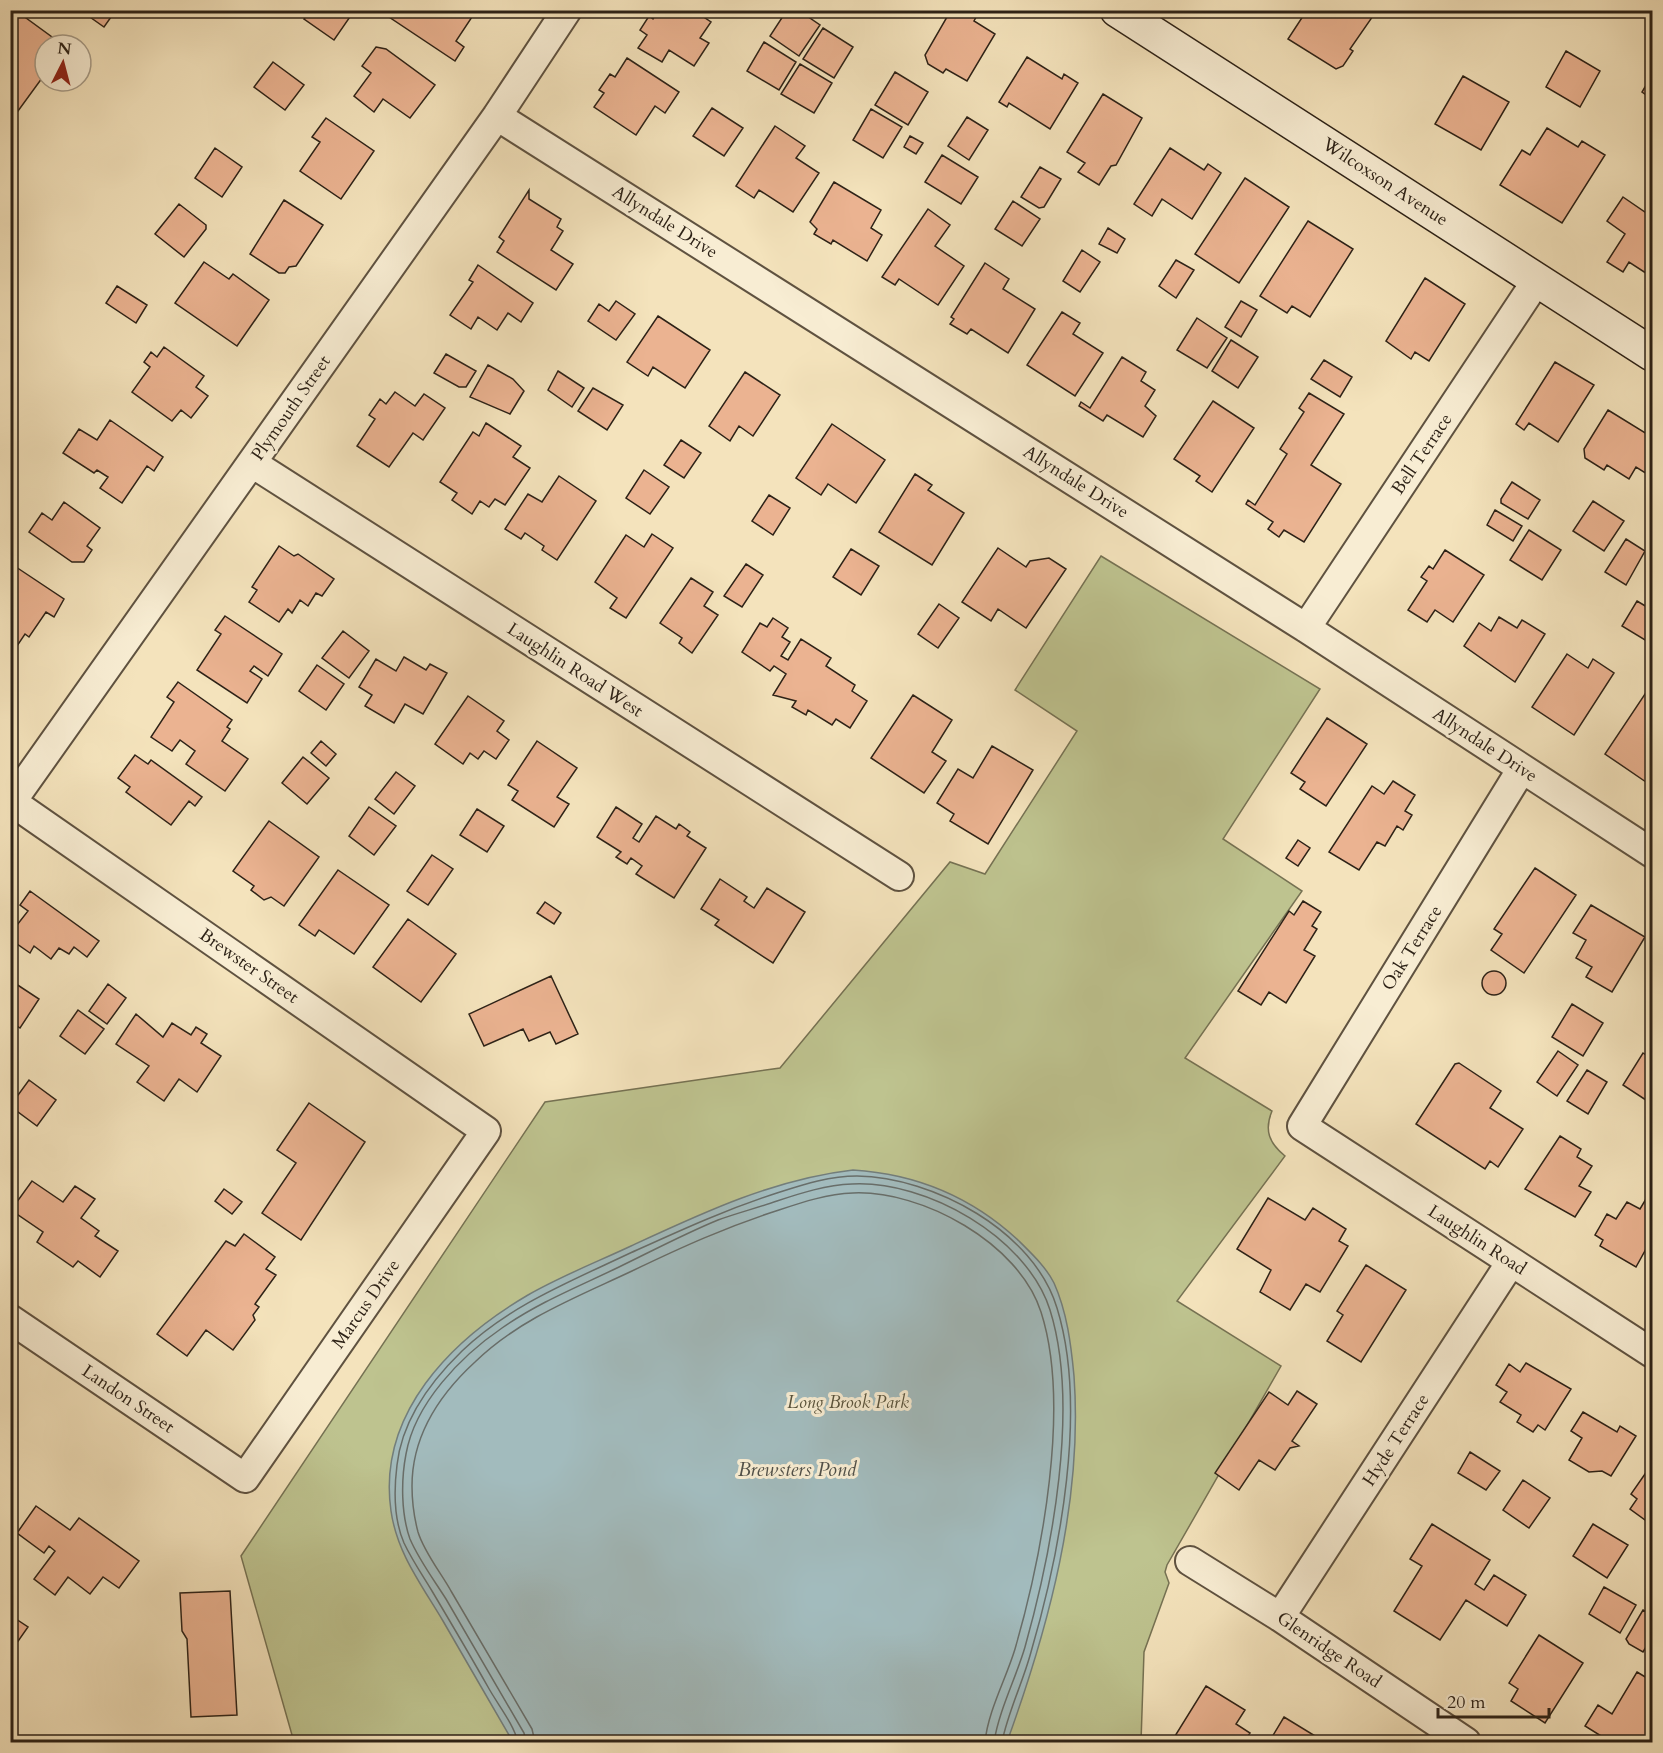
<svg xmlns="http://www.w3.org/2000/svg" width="1663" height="1753" font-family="Cardo,serif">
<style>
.green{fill:#bec38f;stroke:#767253;stroke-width:1.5}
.water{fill:#a2bbbd;stroke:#737e7b;stroke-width:1.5}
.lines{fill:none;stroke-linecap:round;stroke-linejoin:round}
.shore{stroke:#686e6a;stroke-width:1.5}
.building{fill:#ebb391;stroke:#2d2217;stroke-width:1.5}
.street-casing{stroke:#5f5240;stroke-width:32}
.secondary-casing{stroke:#2d2217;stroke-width:36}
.street{stroke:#f8edd3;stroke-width:28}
.secondary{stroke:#f8edd3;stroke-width:33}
.labels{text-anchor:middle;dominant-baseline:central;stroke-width:6;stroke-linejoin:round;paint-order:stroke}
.street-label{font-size:18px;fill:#2d2217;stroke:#f8edd3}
.park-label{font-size:18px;font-style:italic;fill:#58523b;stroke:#f8edd3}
.water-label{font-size:20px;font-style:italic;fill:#505049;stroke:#f8edd3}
</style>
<rect width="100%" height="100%" fill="#f4e3bc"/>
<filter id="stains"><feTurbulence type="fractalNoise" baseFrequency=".00333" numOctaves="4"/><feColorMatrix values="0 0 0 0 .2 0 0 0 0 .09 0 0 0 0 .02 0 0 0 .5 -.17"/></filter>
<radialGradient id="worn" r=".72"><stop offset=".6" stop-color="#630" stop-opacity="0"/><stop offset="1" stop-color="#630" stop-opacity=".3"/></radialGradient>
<path class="green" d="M1101,556L1320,689L1223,839L1302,891L1185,1058L1272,1111C1264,1130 1269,1143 1285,1156L1177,1301L1281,1366L1167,1565L1165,1572L1169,1583L1144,1652L1141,1742H294L241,1556L545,1102L780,1068L950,862L985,874L1077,731L1015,690Z"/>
<path class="water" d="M853,1170C918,1174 972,1197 1019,1241C1032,1254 1046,1267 1054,1283C1067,1312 1071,1344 1074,1376C1083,1501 1049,1626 1007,1742H513C490,1702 466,1661 443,1621C421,1584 397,1553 391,1511C377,1414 451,1340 528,1295C561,1276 597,1262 631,1246C702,1213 774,1179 853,1170Z"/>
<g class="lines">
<path class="shore" d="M518,1742C513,1723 498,1705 488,1687C470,1655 451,1623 432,1591C423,1576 412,1560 404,1543C394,1520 394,1489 397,1465C402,1420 430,1382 462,1351C509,1306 569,1282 626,1255C679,1231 724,1210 780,1192C805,1184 830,1176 857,1176C933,1177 1034,1231 1057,1308C1088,1408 1060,1553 1031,1652C1023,1682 1008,1712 1002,1742
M526,1742L524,1733C498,1689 472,1644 446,1599C434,1580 419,1560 410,1539C401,1514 401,1480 406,1454C415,1403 461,1356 502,1328C539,1302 580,1286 619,1267C652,1251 684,1234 718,1220C737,1213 757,1208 777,1201C801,1193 826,1185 852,1184C926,1180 1027,1237 1050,1310C1080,1406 1052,1551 1025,1647C1016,1678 999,1710 994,1742
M535,1742L532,1729C505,1683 478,1637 451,1591C441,1573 424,1552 418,1532C414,1517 412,1501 412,1486C412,1436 439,1395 475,1362C519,1319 577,1297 632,1271C682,1247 726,1227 779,1210C803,1202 827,1194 853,1193C922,1190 1019,1243 1041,1312C1071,1405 1042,1556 1015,1649C1006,1679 988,1711 985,1742"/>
</g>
<path class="building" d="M10,10H15L63,45H45V74L10,122Z
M80,10H116L104,27Z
M310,10H347L352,14L334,40L304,19Z
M389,10H462L472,17L456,41L464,47L455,61L386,15Z
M658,10H693L711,22L700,38L709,43L694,66L669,50L662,62L638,48L647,35L640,30L649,16L653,19Z
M787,10H798L820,25L799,56L770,36Z
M858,10H883L877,17Z
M887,10H904L899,17Z
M951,10H977L979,12L974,21L995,34L967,81L946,69L943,73L928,64L925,55Z
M1307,10H1366L1373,16L1350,49L1353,51L1343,66L1336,69L1288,39Z
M823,28L853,47L834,78L803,59Z
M764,42L796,62L779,90L747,71Z
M376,47L386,49L435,85L410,118L383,99L374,112L354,96L371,73L362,66Z
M1566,51L1600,71L1580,107L1546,87Z
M1027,57L1062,79L1064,74L1078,83L1050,129L1009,103L1007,107L999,102Z
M627,58L679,92L665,113L655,106L636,135L594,107L604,93L599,90L610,74L615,77Z
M273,62L304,85L285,110L254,87Z
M800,64L832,83L814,113L781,94Z
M895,72L928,92L908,125L875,105Z
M1652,75V99L1642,92Z
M1463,76L1509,102L1481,150L1435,124Z
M1103,94L1142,118L1116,165L1111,166L1099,185L1078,172L1085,163L1067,152Z
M712,108L743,128L724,156L693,136Z
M871,109L902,127L883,158L853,140Z
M967,117L988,130L969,160L948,146Z
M326,118L374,151L341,199L300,171L320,142L312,137Z
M775,126L805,146L796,158L819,173L793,212L759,190L754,198L736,186Z
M1547,128L1578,147L1582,141L1605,155L1562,223L1500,185L1522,150L1530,155Z
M910,136L923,143L916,154L904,147Z
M215,148L242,167L222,197L195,178Z
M1170,148L1204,170L1208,164L1221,173L1192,219L1162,199L1152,216L1134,204Z
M942,155L978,177L961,204L925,182Z
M1040,167L1061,179L1044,207L1039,208L1021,197Z
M1245,178L1289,207L1239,283L1195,254Z
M834,182L881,210L871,228L882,235L867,261L833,240L831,244L814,234L817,229L810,222Z
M529,190V199L561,219L557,227L563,231L551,250L573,264L556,290L497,252L504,241L499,237Z
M1623,197L1652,217V277L1629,262L1623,272L1607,262L1625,234L1607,221Z
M284,200L323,225L296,266L289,267L285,273H279L250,254Z
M1013,201L1040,219L1022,246L995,229Z
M179,204L206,225V229L184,257L155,234Z
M928,209L950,225L935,246L964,266L938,305L899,279L895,285L882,277Z
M1308,221L1353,249L1310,317L1292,306L1287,313L1260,296Z
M1108,228L1125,239L1117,253L1099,244Z
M1082,250L1100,262L1080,292L1063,281Z
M1176,260L1194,270L1176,298L1159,286Z
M204,262L229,279L233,274L269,300L237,346L175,303Z
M985,263L1009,279L1003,289L1035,309L1008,353L971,329L967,334L950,324L954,319L951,317Z
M478,265L533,303L521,322L508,313L497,330L478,317L471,329L450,315L473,282L469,280Z
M1425,278L1465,304L1429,361L1415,352L1411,359L1386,341Z
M117,286L147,305L136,323L106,303Z
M616,301L635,314L616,340L588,321L599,304L609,311Z
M1241,301L1257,310L1241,337L1225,327Z
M1062,312L1080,323L1073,334L1103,353L1075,396L1027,365Z
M658,316L710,350L685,388L653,367L648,376L627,362Z
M1197,318L1227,338L1207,368L1177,350Z
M1231,340L1258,357L1238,388L1212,371Z
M164,347L204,376L196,387L208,396L191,418L181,410L172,421L132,392L150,367L144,362L151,352L157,357Z
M446,354L476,371L466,387H459L434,373Z
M1122,357L1146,372L1141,381L1155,390L1145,406L1156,416L1143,437L1107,415L1103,421L1079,406L1081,402L1090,408Z
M1324,360L1352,377L1340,397L1311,379Z
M1555,362L1594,385L1558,442L1529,423L1524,430L1516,424Z
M488,365L513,379L524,391L510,414L470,397Z
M558,371L584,388L572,407L548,390Z
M745,372L780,395L753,436L739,426L730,441L709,426Z
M593,388L623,405L607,430L578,411Z
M395,392L415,406L424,394L445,408L423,440L413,433L389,467L357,446L375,419L369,415L380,399L386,404Z
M1309,393L1344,414L1311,465L1341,484L1304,542L1284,530L1279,537L1268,529L1273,522L1246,504L1248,500L1255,505L1287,454L1280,449L1304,412L1299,408Z
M1213,401L1254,428L1212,492L1196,481L1200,476L1174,459Z
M1608,410L1652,437L1648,451L1652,453V465L1647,474L1636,467L1629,479L1607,465L1604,470L1585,458L1584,449Z
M110,420L163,457L154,471L147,466L122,503L100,488L108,477L97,470L94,473L63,453L79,429L97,440Z
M486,423L521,446L513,457L530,468L505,505L495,499L489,507L480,501L472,514L452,500L457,493L440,482L473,432L479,436Z
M832,424L885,460L856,503L828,484L821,495L796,478Z
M681,440L701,453L684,478L664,465Z
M644,470L669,487L650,514L626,498Z
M915,474L932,485L928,490L964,513L932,565L879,532Z
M559,476L596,501L557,560L542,550L544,546L525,533L521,539L505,529L528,494L542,502Z
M1512,482L1540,500L1528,519L1501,503V499Z
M769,495L790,508L773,535L752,521Z
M1593,501L1624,521L1604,551L1573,531Z
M64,502L100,528L87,546L92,550L84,562H72L29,532L42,513L52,520Z
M1495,510L1522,526L1513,541L1487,525Z
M1529,530L1561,550L1542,580L1510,560Z
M652,534L673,548L626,618L610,608L617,598L595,582L626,535L644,547Z
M1626,539L1645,551L1626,585L1605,572Z
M279,546L294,556L298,554L334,579L322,596L316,593L308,606L300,600L292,613L288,609L279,622L249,602L257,590L252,587Z
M998,548L1026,567L1030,561L1049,558L1066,569L1026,628L998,609L991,621L962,602Z
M851,549L879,566L861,595L833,577Z
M1445,550L1484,575L1453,622L1435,610L1427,622L1408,610L1427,581L1421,577L1429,566L1433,569Z
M10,563L64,599L54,617L46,612L29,637L25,634L17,646L10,641Z
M746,564L763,575L742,607L724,596Z
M691,578L713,592L704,606L718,615L692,653L679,643L682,638L660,623Z
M1637,601L1652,610L1650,643L1622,626Z
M939,604L959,618L938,648L918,634Z
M225,616L282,654L268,676L254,666L250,671L262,679L247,703L197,670L221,634L215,630Z
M1499,617L1517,628L1522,620L1545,634L1515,682L1464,646L1479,623L1491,631Z
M773,618L788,628L782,637L790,642L781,656L788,660L801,639L831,658L826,666L855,685L852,691L867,701L850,728L836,719L832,725L808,710L806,715L792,707L796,701L773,695L786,674L774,666L770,671L742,652L760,623L767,627Z
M343,631L369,651L349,678L322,658Z
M1567,654L1588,668L1593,659L1614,673L1574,735L1532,707Z
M404,657L426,670L430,664L447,673L423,714L405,704L394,723L365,706L372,695L359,687L376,659L396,671Z
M317,665L344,684L326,710L299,691Z
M178,682L232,720L227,727L230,729L222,741L248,759L225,791L186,764L195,751L180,740L172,751L151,737L174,702L167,697Z
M1647,691L1652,695L1649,707L1652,709V772L1646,782L1605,754Z
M913,695L952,720L932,752L946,761L924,793L871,758Z
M468,696L504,721L497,731L509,740L496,759L484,751L478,759L470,753L463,764L435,744Z
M1327,718L1367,744L1326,806L1300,789L1305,782L1291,773Z
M321,741L336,754L326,766L311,753Z
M537,741L577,768L557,797L569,804L554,827L512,800L518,791L508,785Z
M992,746L1033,770L988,844L950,821L954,814L937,803L958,769L973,778Z
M135,755L148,764L151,760L202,797L195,806L189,801L171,825L126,792L130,787L118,778Z
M303,757L329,778L307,804L282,783Z
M396,772L415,786L394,814L375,799Z
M1393,781L1415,795L1405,811L1412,815L1403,830L1397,826L1385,846L1377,842L1359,870L1329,852L1372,786L1384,794Z
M369,807L396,826L374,855L349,836Z
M616,807L642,824L633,838L639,842L656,816L676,829L679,824L690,832L687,836L706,848L674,898L636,874L642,866L631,858L627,864L616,857L621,852L597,837Z
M477,809L504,826L487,852L460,835Z
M269,821L319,857L284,906L271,897L264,900L251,890L254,886L233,871Z
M1298,840L1310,848L1298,866L1286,858Z
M432,855L453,869L428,905L407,891Z
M1535,868L1576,895L1524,973L1491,950L1502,934L1494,929Z
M338,870L389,905L354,954L319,930L315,936L299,925Z
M720,879L747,897L744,901L754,908L767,888L805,912L773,963L715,925L719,920L701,909Z
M30,891L99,941L87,957L74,947L69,954L59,948L51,959L34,946L30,953L10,939V934L28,911L20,905Z
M1303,901L1321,912L1312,926L1317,929L1304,950L1315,956L1286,1003L1269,992L1261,1005L1238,991L1289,911L1294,915Z
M545,902L561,913L554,924L537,913Z
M1591,905L1645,937L1612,992L1586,977L1592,967L1576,958L1586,940L1573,933Z
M408,919L456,954L421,1002L373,967Z
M1482 983a12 12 0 1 1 24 0a12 12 0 1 1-24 0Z
M551,976L578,1034L556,1044L550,1032L529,1041L523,1029L484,1046L469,1014Z
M10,980L39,999L20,1028L17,1026L10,1036Z
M108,984L126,998L107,1024L89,1011Z
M1572,1004L1603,1023L1583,1056L1552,1037Z
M78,1010L104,1029L85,1054L60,1036Z
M136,1014L163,1037L172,1023L191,1035L196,1027L207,1034L201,1043L221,1056L197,1092L179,1079L164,1101L137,1082L149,1066L116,1044Z
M1558,1051L1578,1065L1557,1096L1537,1082Z
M1643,1053L1652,1059V1104L1623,1085Z
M1459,1063L1501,1091L1490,1108L1523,1129L1498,1167L1490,1161L1485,1169L1416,1124L1455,1064Z
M1587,1070L1607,1082L1588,1114L1567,1101Z
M29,1080L56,1100L37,1126L10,1106Z
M309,1103L365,1142L301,1240L262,1213L296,1163L277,1150Z
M1560,1136L1581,1149L1577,1157L1592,1166L1579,1186L1591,1192L1575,1217L1525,1189Z
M32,1181L63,1202L75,1186L95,1199L81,1218L99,1231L95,1236L118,1251L100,1277L78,1261L73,1267L37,1242L43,1232L11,1210Z
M224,1189L242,1202L232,1214L215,1201Z
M1652,1189V1238L1636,1267L1600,1246L1603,1240L1595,1235L1607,1214L1616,1219L1627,1202L1640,1209Z
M1268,1198L1305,1220L1313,1208L1346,1229L1339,1241L1348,1246L1320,1292L1306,1284L1290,1310L1260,1292L1271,1270L1237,1249Z
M244,1234L275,1257L266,1269L276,1275L255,1304L259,1307L253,1315L255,1320L233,1350L206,1330L187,1356L157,1334L226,1241L235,1246Z
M1366,1265L1406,1290L1361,1362L1327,1341L1343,1315L1337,1311Z
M1526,1363L1571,1389L1545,1430L1538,1425L1533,1432L1517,1422L1521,1415L1500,1402L1507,1392L1496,1385L1509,1364L1520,1372Z
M1297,1391L1317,1404L1292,1441L1299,1446L1290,1448L1275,1470L1259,1460L1239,1490L1215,1473L1269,1392L1288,1405Z
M1583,1412L1617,1432L1620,1426L1636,1436L1611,1476L1602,1471L1589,1472L1569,1460L1582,1438L1571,1431Z
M1470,1452L1500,1471L1486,1490L1458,1473Z
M1652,1464V1525L1630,1509L1637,1499L1631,1494Z
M1523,1480L1550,1498L1529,1528L1503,1510Z
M36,1506L70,1530L79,1518L139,1561L119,1588L103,1577L90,1594L68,1577L55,1595L34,1579L55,1551L49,1546L44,1553L17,1533Z
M1432,1524L1490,1560L1475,1584L1484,1590L1494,1575L1526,1595L1507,1626L1466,1600L1440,1640L1394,1611L1422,1566L1410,1559Z
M1593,1524L1628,1545L1607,1578L1573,1556Z
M1604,1587L1636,1605L1620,1633L1589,1614Z
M230,1591L237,1715L191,1717L187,1639L182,1631L180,1593Z
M1643,1610L1652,1615V1637L1643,1652L1629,1644L1626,1639Z
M10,1615L28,1627L14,1647L10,1644Z
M1539,1635L1583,1663L1545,1723L1511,1701L1518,1689L1509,1683Z
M1637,1672L1652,1681V1728L1644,1742H1604L1606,1739L1585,1726L1598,1705L1612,1714Z
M1206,1686L1245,1710L1236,1724L1250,1733L1244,1742H1223L1217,1739L1214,1742H1186L1175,1736Z
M1284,1717L1325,1742H1269Z
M10,1733L23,1742H10Z"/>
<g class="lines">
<g class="street-casing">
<path id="street" d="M497,116L1306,628L1652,853
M252,463L899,876
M1306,628L1537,280
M1521,770L1302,1126L1652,1353
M10,804L497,116L567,10
M10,1319L245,1478L486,1131L12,802
M1190,1561L1280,1617L1466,1742
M1280,1617L1511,1262"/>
</g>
<g class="secondary-casing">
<path id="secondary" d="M1117,10L1652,354"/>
</g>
<use href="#street" class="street"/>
<use href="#secondary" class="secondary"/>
</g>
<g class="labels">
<g class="street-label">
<text transform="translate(1385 182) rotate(33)">Wilcoxson Avenue</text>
<text transform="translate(665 222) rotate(32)">Allyndale Drive</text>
<text transform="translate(291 408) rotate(-55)">Plymouth Street</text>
<text transform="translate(1422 454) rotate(-56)">Bell Terrace</text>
<text transform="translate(1076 482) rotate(32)">Allyndale Drive</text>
<text transform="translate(575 670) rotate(33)">Laughlin Road West</text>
<text transform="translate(1485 745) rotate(33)">Allyndale Drive</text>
<text transform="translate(1412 948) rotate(-58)">Oak Terrace</text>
<text transform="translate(249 966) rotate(35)">Brewster Street</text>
<text transform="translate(1477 1240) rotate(33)">Laughlin Road</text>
<text transform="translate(366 1304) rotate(-55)">Marcus Drive</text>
<text transform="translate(128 1399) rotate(34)">Landon Street</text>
<text transform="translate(1396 1440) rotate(-57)">Hyde Terrace</text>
<text transform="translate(1329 1650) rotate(34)">Glenridge Road</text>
</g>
<g class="park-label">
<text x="848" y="1402">Long Brook Park</text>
</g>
<g class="water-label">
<text x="797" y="1469">Brewsters Pond</text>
</g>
</g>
<rect width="1663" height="1753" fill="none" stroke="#f4e3bc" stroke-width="36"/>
<rect x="12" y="12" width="1639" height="1729" fill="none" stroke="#2d2217" stroke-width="3"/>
<rect x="18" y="18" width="1627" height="1717" fill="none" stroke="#2d2217" stroke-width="1.5"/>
<g transform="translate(63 63) rotate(6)"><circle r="28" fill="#f8edd3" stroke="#a79c88" stroke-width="1.5"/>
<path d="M0-4.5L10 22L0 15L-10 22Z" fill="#8f2418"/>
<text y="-9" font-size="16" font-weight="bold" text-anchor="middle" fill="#2d2217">N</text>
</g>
<path d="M1438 1708v9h111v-9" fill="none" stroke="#2d2217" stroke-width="3"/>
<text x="1447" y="1708" font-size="18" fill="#2d2217" stroke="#f8edd3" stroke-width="4.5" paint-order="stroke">20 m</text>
<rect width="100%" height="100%" filter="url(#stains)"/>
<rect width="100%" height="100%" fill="url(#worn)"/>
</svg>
